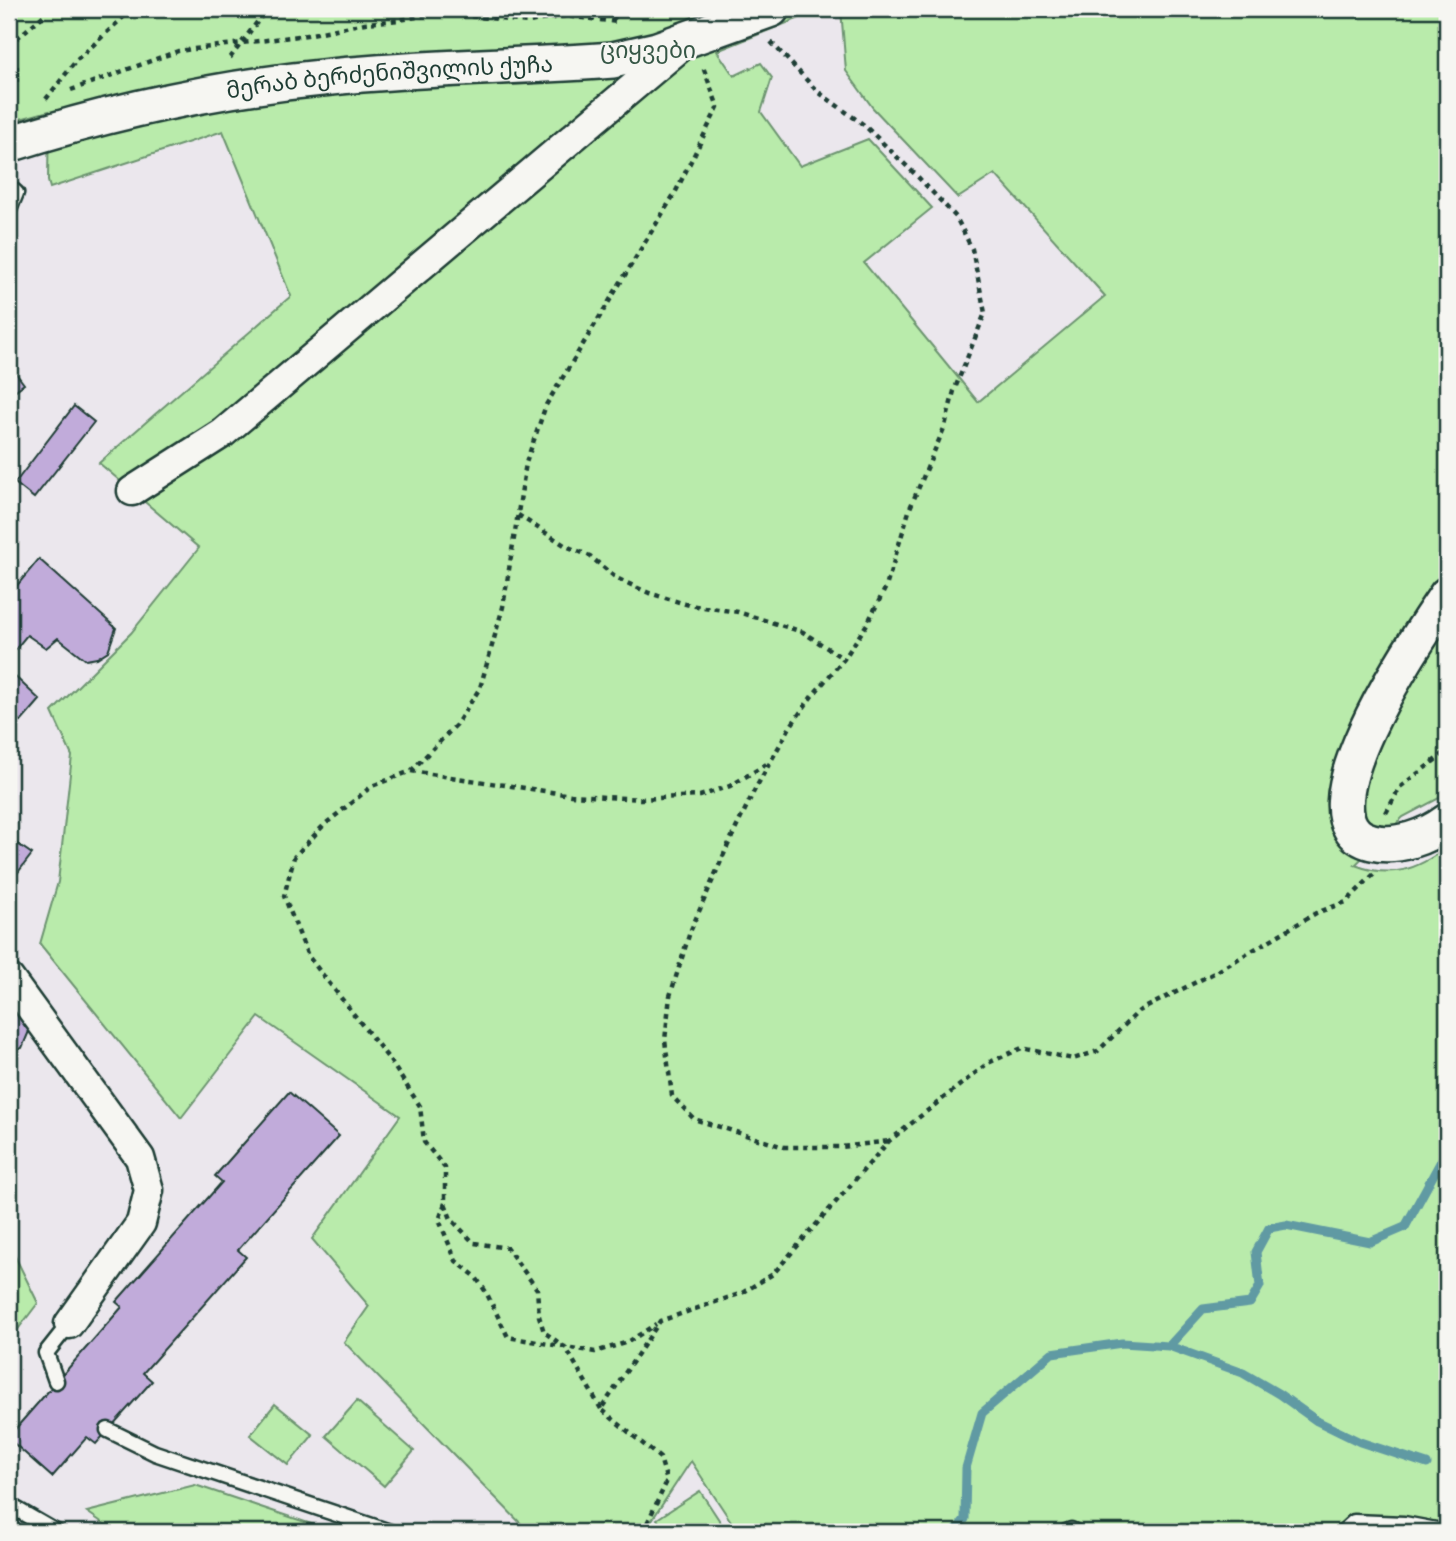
<svg xmlns="http://www.w3.org/2000/svg" width="1456" height="1541" font-family="Itim,'Noto Sans Georgian',sans-serif">
<style>
.green{fill:#b9ebab;stroke:#6c9470;stroke-width:2}
.lines{fill:none;stroke-linecap:round;stroke-linejoin:round}
.stream{stroke:#619aa3;stroke-width:9}
.building{fill:#c1abda;stroke:#1f3d34;stroke-width:2}
.service-casing{stroke:#1f3d34;stroke-width:19}
.minor-casing{stroke:#1f3d34;stroke-width:33}
.tertiary-casing{stroke:#1f3d34;stroke-width:40}
.path{stroke:#1f3d34;stroke-width:4.5;stroke-dasharray:5 5;stroke-linecap:butt}
.service{stroke:#f6f6f2;stroke-width:14}
.minor{stroke:#f6f6f2;stroke-width:28}
.tertiary{stroke:#f6f6f2;stroke-width:35}
.labels{text-anchor:middle;dominant-baseline:central;stroke-width:5;stroke-linejoin:round;paint-order:stroke}
.park-label{font-size:23px;fill:#365746;stroke:#f6f6f2}
.street-label{font-size:23px;fill:#1f3d34;stroke:#f6f6f2}
</style>
<rect width="100%" height="100%" fill="#ebe7ed"/>
<filter id="ink" filterUnits="userSpaceOnUse"><feTurbulence type="fractalNoise" baseFrequency=".0143" numOctaves="2"/><feDisplacementMap in="SourceGraphic" scale="14" xChannelSelector="R" yChannelSelector="G"/><feConvolveMatrix kernelMatrix="1 2 1 2 8 2 1 2 1" color-interpolation-filters="sRGB"/></filter>
<g filter="url(#ink)">
<path class="green" d="M9,9H822L717,51L734,76L761,63L772,78L761,112L800,166L868,139L932,208L864,263L978,402L1105,296L995,174L958,198L873,108L846,71L841,9H1447V794L1403,817L1355,865C1391,879 1417,870 1447,847V1532H738L691,1461L644,1532H529L344,1342L369,1306L312,1239L400,1116L259,1017L181,1118L40,944L58,882L72,756L52,712L131,633L199,548L99,463L291,296L223,131L50,188L48,181L49,111L9,122Z
M9,1244L38,1303L9,1341Z
M357,1401L414,1451L384,1486L326,1436Z
M275,1404L313,1435L288,1465L250,1435Z
M195,1485L335,1532H116L87,1512Z
M700,1491L727,1532H666L657,1519Z"/>
<g class="lines">
<path class="stream" d="M1169,1346L1243,1373L1279,1394L1317,1421L1360,1442L1427,1464
M955,1532L965,1519L966,1468L982,1413L1052,1353L1122,1343L1169,1346L1203,1309L1250,1303L1260,1286L1256,1252L1269,1228L1286,1225L1370,1242L1405,1227L1447,1150"/>
</g>
<path class="building" d="M9,67H18V81H9Z
M9,364L24,384L9,395Z
M74,406L94,422L34,498L15,483Z
M39,559L116,628L108,651L97,658L86,660L58,638L46,648L27,635L10,656L9,654V595Z
M9,671L40,700L21,722L9,710Z
M9,838L32,854L9,884Z
M9,1003L30,1029L22,1048L9,1052Z
M289,1092L339,1136L238,1250L246,1257L143,1373L152,1381L96,1444L87,1437L52,1477L9,1439V1436L122,1307L116,1302L222,1182L215,1176Z"/>
<g class="lines">
<g class="service-casing">
<path id="service" d="M9,187L16,193L9,210
M56,1381L46,1353L69,1324
M108,1430L155,1453L390,1532
M9,1505L56,1532
M1066,1532L1071,1530L1075,1532
M1343,1532L1354,1522L1404,1524L1447,1532"/>
</g>
<g class="minor-casing">
<path id="minor" d="M132,491L223,433L684,44
M9,978L140,1158L149,1190L141,1223L69,1324"/>
</g>
<g class="tertiary-casing">
<g id="tertiary">
<path id="s1" d="M9,144C113,111 222,87 331,77C425,67 519,67 613,60L657,50L771,9"/>
<path d="M1447,595C1424,629 1289,822 1372,842C1397,848 1427,837 1447,822"/>
</g>
</g>
<path class="path" d="M605,9L617,21
M771,42L817,91L864,125L917,176L956,217L972,249L985,313L954,391L945,426L910,508L886,587L867,624L844,659L812,696L790,727L754,791L728,845L690,932L670,996L665,1040L672,1096L694,1119L784,1147H842L889,1141
M9,45L44,15L46,9
M230,58L267,9
M71,90L178,51L307,35L365,23L399,20L439,13L529,22L565,16L618,22
M46,99L76,61L132,9
M518,515L566,546L590,556L616,578L649,593L689,605L738,612L803,632L844,659
M411,771L571,795L641,799L700,796L730,786L770,762
M1386,813L1400,787L1447,751
M445,1203L439,1220L456,1261L475,1276L486,1292L508,1337L595,1352L628,1342L656,1324
M601,1409L566,1348L544,1332L539,1316L537,1289L507,1248L474,1243L451,1219L445,1203V1168L424,1142L420,1106L389,1059L308,956L284,896L294,857L324,825L372,786L411,771L456,725L480,688L503,607L526,463L546,405L675,193L718,107L703,67
M643,1532L667,1481L660,1458L601,1409L660,1321L742,1293L773,1274L889,1141L988,1063L1022,1048L1073,1059L1098,1051L1139,1011L1216,972L1316,913L1346,902L1375,873"/>
<use href="#service" class="service"/>
<use href="#minor" class="minor"/>
<use href="#tertiary" class="tertiary"/>
</g>
</g>
<g class="labels">
<g class="park-label">
<text x="648" y="50">ციყვები</text>
</g>
<g class="street-label">
<text stroke="none"><textPath href="#s1" startOffset="388">მერაბ ბერძენიშვილის ქუჩა</textPath></text>
</g>
</g>
<rect width="1456" height="1541" fill="none" stroke="#f6f6f2" stroke-width="35"/>
<rect x="18" y="18" width="1421" height="1506" fill="none" stroke="#1f3d34" stroke-width="2.5" filter="url(#ink)"/>
</svg>
